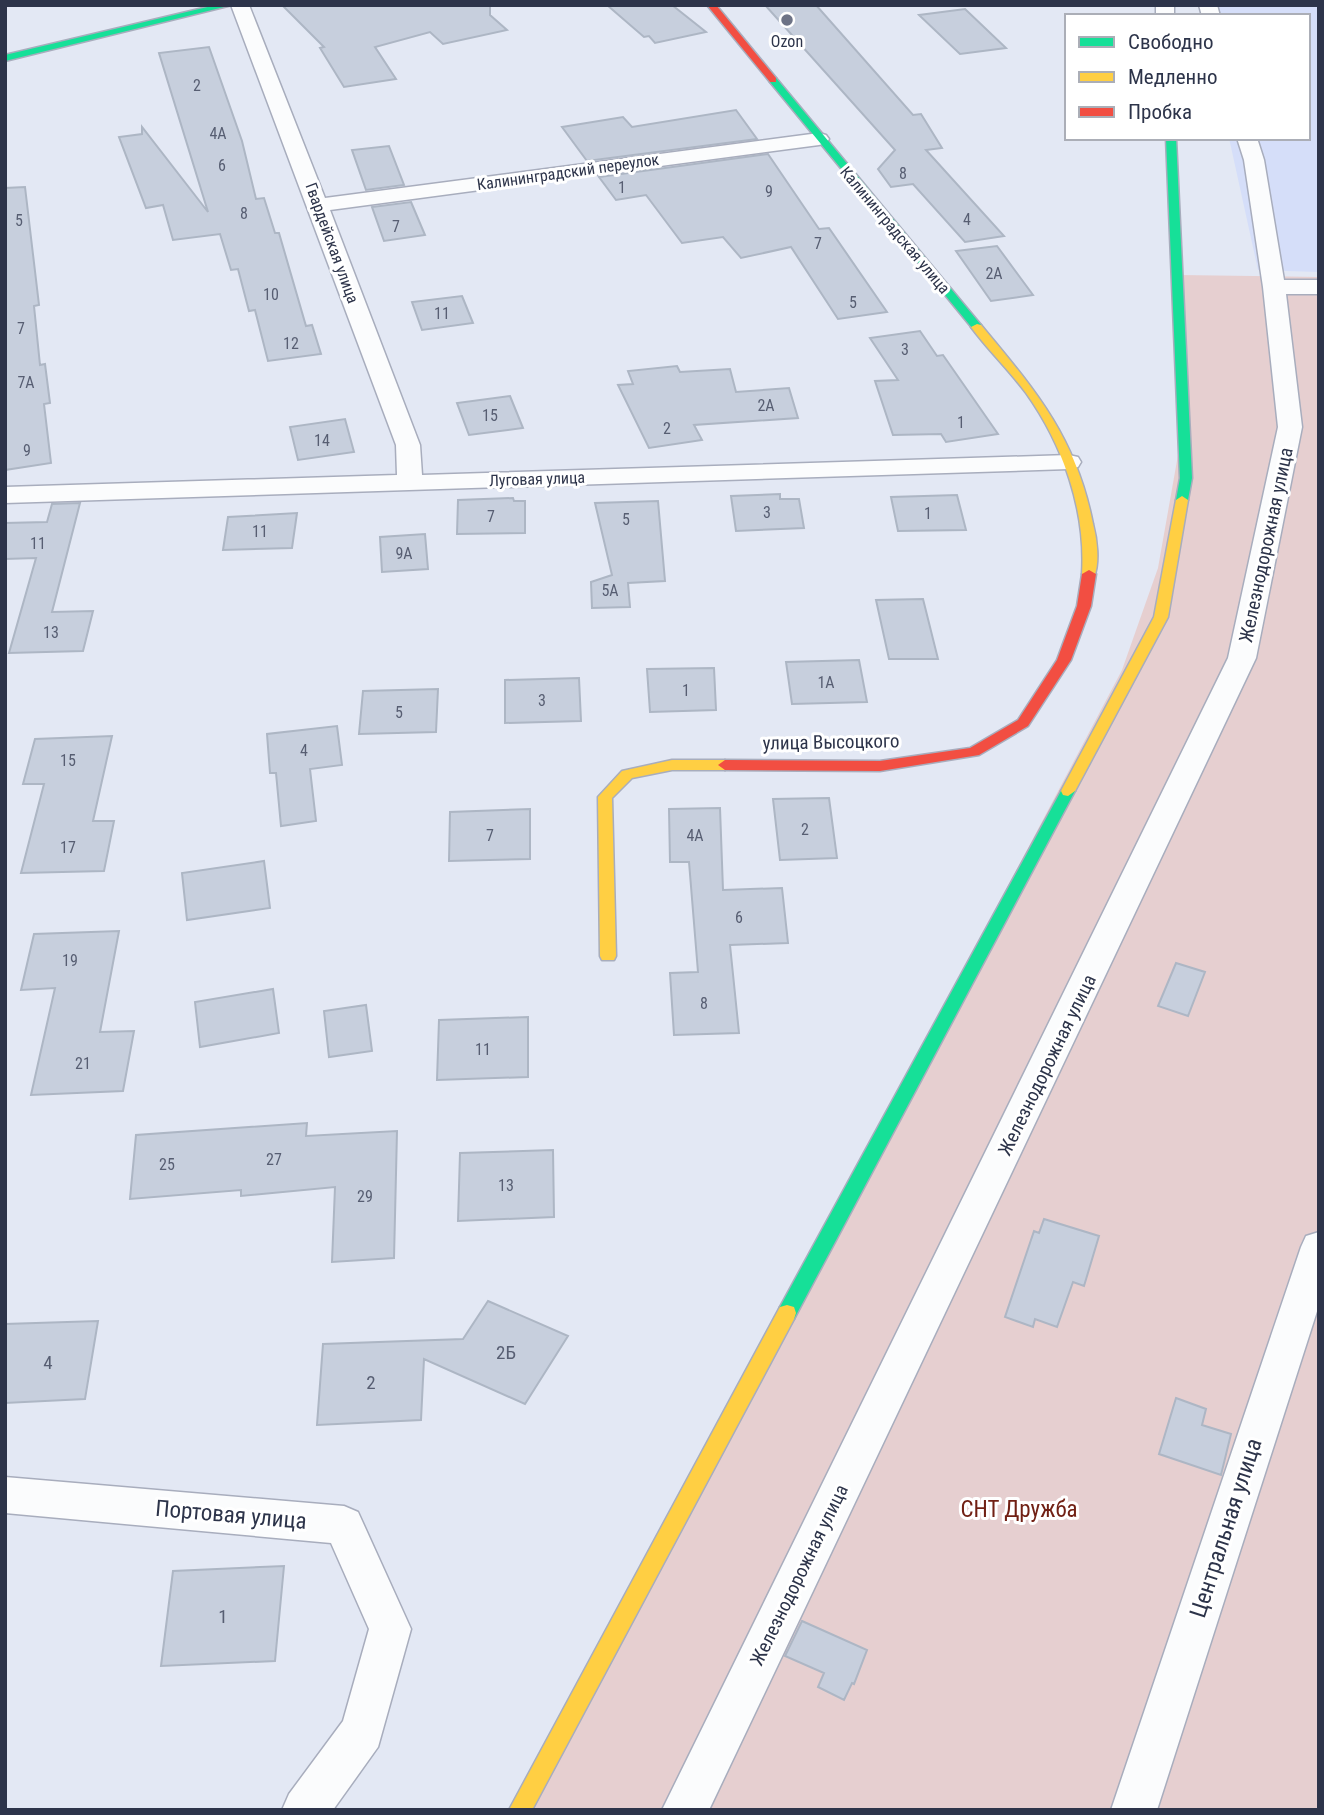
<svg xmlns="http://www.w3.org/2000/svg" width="1324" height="1815" font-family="'Roboto Condensed',sans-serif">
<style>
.built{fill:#d5def9}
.green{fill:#e6cfd0}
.building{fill:#c7cfdd;stroke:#adb6c4;stroke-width:2}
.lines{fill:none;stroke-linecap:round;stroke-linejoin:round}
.street-casing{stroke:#a8adbd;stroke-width:3}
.fast-casing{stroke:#a8adbd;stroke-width:3}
.slow-casing{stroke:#a8adbd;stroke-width:3}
.jam-casing{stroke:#a8adbd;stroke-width:3}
.street{fill:#fbfcfd;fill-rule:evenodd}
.fast{fill:#16e098;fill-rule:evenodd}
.slow{fill:#ffcf43;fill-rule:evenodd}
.jam{fill:#f24e42;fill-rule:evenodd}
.poi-dot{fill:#6d7386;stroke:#fff;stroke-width:2.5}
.labels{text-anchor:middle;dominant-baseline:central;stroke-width:6;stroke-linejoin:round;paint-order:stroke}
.far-poi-label{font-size:16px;fill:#2d344a;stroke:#fff}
.number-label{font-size:16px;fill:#575e72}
.far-street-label{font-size:16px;fill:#2d344a;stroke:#fff}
.street-label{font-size:19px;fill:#2d344a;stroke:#fff}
.near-number-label{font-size:19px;fill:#575e72}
.near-park-label{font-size:23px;fill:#712014;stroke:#fff}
.near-street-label{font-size:23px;fill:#2d344a;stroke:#fff}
</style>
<rect width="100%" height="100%" fill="#e3e8f4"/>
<path class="built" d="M1200,5H1319V272L1258,270L1229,138H1308V16H1202Z"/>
<path class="green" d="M1179,275L1319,277V1810H520L1122,670L1158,568L1178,455Z"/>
<path class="building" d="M282,5H490V15L507,30L443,44L430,32L375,47L396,79L344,87L320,48L324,47Z
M607,5H672L706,32L655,43L649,36L644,37Z
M765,5H816L913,115L921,114L942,148L926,150L1004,236L965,242L913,184L891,187L878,169L895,150Z
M965,9L1006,48L960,54L919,15Z
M209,47L242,141L256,199L264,198L275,233H279L306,326L312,325L321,354L268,361L255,310L249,311L238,269L231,270L220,234L173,240L163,205L146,208L119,137L142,134V127L208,212L159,53Z
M736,110L757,139L587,161L562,127L623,117L632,127Z
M389,146L404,185L366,190L352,150Z
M768,154L819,229L829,228L887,312L838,319L791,247L741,258L723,237L682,243L646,195L616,200L599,177Z
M25,187L39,305L34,306L40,365L45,364L50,403L44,404L51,463L5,470V188Z
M411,202L425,235L384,241L372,207Z
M997,246L1033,295L991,301L956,251Z
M462,296L473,323L422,330L412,302Z
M920,331L937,356L943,355L998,434L946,442L941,434L893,435L875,381L898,380L870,338Z
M677,366L680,372L730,369L736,392L789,388L798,418L694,425L702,440L649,448L618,385L633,384L628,371Z
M510,396L523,428L469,435L457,403Z
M345,419L354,452L298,460L290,427Z
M780,494V499H799L804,528L736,531L731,496Z
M957,495L966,530L898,531L891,497Z
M513,498L514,501H525V533L457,534L458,500Z
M658,501L665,581L628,583L630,607L592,608L591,582L612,575L595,503Z
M80,503L52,612L93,611L83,651L9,653L36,558L5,559V523L47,522L52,504Z
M297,513L292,548L223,550L228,517Z
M425,534L428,569L382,572L380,537Z
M923,599L938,659H889L876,600Z
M859,660L867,702L792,704L786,662Z
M714,668L716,710L650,712L647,669Z
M579,678L581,721L505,723V680Z
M438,689L436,732L359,734L363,691Z
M337,726L342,765L310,769L316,821L281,826L276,773H270L267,734Z
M112,736L93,821H114L104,871L21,873L44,784H23L35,739Z
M829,798L837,858L780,860L773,799Z
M720,808L723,890L782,888L788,943L730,945L739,1033L674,1035L670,973L698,972L689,862H670L669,809Z
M530,809V859L449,861L450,812Z
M264,861L270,908L187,920L182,873Z
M119,931L100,1032L134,1031L123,1091L31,1095L55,988L21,990L34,934Z
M1176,963L1205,972L1188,1016L1158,1006Z
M273,989L279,1033L200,1047L195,1002Z
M366,1005L372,1051L329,1057L324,1011Z
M528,1017V1077L437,1080L439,1020Z
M307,1123L306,1136L397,1131L394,1258L332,1262L335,1187L241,1196V1190L130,1199L136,1135Z
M553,1150L554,1217L458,1221L460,1153Z
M1044,1219L1099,1236L1084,1286L1073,1282L1057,1327L1035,1319L1033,1327L1005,1317L1034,1231L1039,1233Z
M488,1301L568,1336L525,1404L424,1359L421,1420L317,1425L323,1344L463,1339Z
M98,1321L85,1399L5,1403V1324Z
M1176,1398L1206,1409L1202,1425L1231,1434L1221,1475L1159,1454Z
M284,1566L275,1661L161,1666L173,1571Z
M802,1621L867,1650L854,1684L852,1683L844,1700L818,1687L824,1673L785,1656Z"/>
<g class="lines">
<g class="street-casing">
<path id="street" d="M231,5H249L325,198L819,133L826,135L829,139L826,143L819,145L330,210L420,445L422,475L1069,455L1078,457L1081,462L1078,467L1069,469L5,503V487L397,475L396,445Z
M1156,5H1174V16H1156Z
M1199,5H1217L1220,16H1202Z
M1237,138H1257L1264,160L1284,280H1319V294H1286L1302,427L1256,658L709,1810H662L1228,658L1278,427L1263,287L1244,160Z
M1319,1232V1305L1157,1810H1111L1301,1247L1306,1236Z
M5,1477L344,1506L358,1512L411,1629L378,1747L333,1810H282L289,1794L343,1721L369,1629L331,1543L5,1513Z"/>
</g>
<g class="fast-casing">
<path id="fast" d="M216,5H232L5,61V55Z
M770,78H776L981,325V329H973L770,82Z
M1166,138H1176L1192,478L1188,500L1182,504L1176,500L1180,478Z
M1068,786L1075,791L794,1319L787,1321L780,1319L778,1313L780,1307L1061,791Z"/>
</g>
<g class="slow-casing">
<path id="slow" d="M977,324L981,325C1035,390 1076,437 1093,524C1097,539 1100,562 1094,577H1084L1082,574C1086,510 1063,445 1026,393C1009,370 988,350 971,327Z
M1182,496L1188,500L1168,617L1075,791L1068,796L1063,795L1061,791L1154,617L1176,500Z
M672,760H725L732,765L725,770H672L632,778L612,798L616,956L614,960H602L600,956L598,797L622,771Z
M787,1305L794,1307L796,1313L794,1319L532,1810H509L780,1307Z"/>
</g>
<g class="jam-casing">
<path id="jam" d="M707,5H716L776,78V82H770Z
M1089,570L1096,574L1091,606L1071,660L1028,726L979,755L880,771L725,770L718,765L725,760L880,761L970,748L1018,720L1057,660L1077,606L1082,574Z"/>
</g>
<use href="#street" class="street"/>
<use href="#fast" class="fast"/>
<use href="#slow" class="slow"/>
<use href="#jam" class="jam"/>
</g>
<circle class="poi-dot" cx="787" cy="20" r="7"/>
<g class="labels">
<g class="far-poi-label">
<text x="787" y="41">Ozon</text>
</g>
<g class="number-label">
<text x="197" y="85">2</text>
<text x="218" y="133">4А</text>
<text x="222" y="165">6</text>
<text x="903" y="173">8</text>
<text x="622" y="187">1</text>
<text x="769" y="191">9</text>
<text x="244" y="213">8</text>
<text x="967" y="219">4</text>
<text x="19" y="220">5</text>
<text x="396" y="226">7</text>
<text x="818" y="243">7</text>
<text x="994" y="273">2А</text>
<text x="271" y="294">10</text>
<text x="853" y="302">5</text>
<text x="442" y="313">11</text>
<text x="21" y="328">7</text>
<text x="291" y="343">12</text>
<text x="905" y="349">3</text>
<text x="26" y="382">7А</text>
<text x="766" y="405">2А</text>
<text x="490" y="415">15</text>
<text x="961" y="422">1</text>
<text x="667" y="428">2</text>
<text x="322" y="440">14</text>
<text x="27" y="450">9</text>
<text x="767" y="512">3</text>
<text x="928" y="513">1</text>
<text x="491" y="516">7</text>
<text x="626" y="519">5</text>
<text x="260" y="531">11</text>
<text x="38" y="543">11</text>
<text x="404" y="553">9А</text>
<text x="610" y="590">5А</text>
<text x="51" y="632">13</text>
<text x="826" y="682">1А</text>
<text x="686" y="690">1</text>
<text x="542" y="700">3</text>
<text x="399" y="712">5</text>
<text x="304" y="750">4</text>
<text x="68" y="760">15</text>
<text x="805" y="829">2</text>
<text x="490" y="835">7</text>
<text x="695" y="835">4А</text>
<text x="68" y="847">17</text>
<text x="739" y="917">6</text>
<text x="70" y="960">19</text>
<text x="704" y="1003">8</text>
<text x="483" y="1049">11</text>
<text x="83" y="1063">21</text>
<text x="274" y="1159">27</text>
<text x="167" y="1164">25</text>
<text x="506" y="1185">13</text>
<text x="365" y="1196">29</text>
</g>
<g class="far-street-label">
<text transform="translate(568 172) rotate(-8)">Калининградский переулок</text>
<text transform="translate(895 230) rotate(50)">Калининградская улица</text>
<text transform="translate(332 243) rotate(70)">Гвардейская улица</text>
<text transform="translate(537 479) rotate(-2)">Луговая улица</text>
</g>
<g class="street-label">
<text transform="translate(1266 545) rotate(-78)">Железнодорожная улица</text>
<text transform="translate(831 742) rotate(-1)">улица Высоцкого</text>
<text transform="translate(1047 1065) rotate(-64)">Железнодорожная улица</text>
<text transform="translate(799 1575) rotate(-64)">Железнодорожная улица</text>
</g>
<g class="near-number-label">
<text x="506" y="1352">2Б</text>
<text x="48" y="1362">4</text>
<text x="371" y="1382">2</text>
<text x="223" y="1616">1</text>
</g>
<g class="near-park-label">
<text x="1019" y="1509">СНТ Дружба</text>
</g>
<g class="near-street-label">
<text transform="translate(231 1515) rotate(5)">Портовая улица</text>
<text transform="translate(1226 1528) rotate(-72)">Центральная улица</text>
</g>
</g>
<rect width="1324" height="1815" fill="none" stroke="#2d344a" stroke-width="14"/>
<rect x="1065" y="14" width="245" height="126" fill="#ffffff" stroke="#abaeb7" stroke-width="2"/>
<rect x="1079" y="37" width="35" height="10" fill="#16e098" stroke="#abaeb7" stroke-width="2"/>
<text x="1128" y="49" font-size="21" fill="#2d344a">Свободно</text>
<rect x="1079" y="72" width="35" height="10" fill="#ffcf43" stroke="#abaeb7" stroke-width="2"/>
<text x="1128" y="84" font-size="21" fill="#2d344a">Медленно</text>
<rect x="1079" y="107" width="35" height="10" fill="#f24e42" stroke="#abaeb7" stroke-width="2"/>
<text x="1128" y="119" font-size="21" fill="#2d344a">Пробка</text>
</svg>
